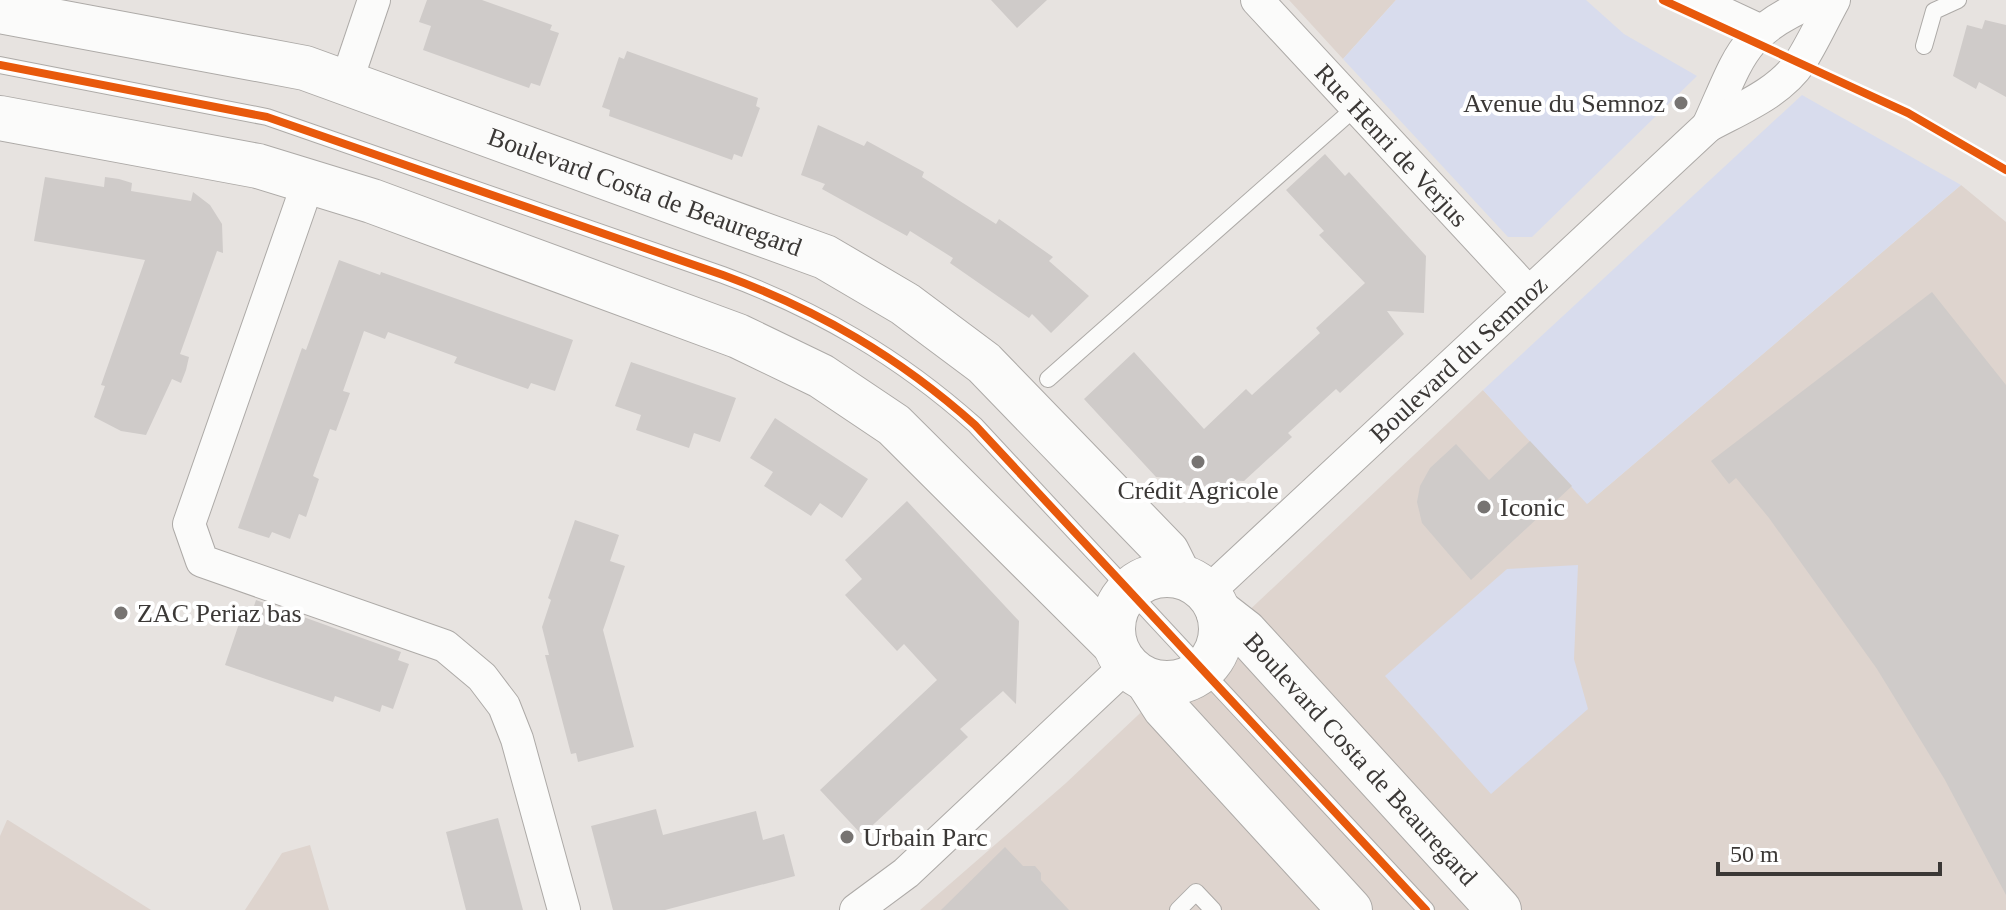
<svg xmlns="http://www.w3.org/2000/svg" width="2006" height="910" font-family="Georgia,serif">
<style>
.built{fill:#ded4ce}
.green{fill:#d8dced}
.building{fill:#cfcbc9}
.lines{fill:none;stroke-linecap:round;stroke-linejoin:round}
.lane-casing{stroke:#adaaa7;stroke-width:18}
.street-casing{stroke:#adaaa7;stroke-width:34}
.secondary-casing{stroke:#adaaa7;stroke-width:46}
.lane{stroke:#fbfbfa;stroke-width:16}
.street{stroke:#fbfbfa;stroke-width:32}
.secondary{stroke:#fbfbfa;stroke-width:44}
.cycleway-casing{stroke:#fff;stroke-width:13}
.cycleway{stroke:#e8590c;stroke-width:8}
.poi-dot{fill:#777472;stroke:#fff;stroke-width:3}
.labels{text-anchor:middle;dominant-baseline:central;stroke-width:8;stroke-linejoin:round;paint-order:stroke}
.poi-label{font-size:26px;fill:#3b3836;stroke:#fff;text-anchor:start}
.street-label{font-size:26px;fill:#3b3836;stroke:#fff}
</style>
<rect width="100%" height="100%" fill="#e7e3e0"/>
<path class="built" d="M1289,0H1396L1343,59Z
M1961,185L2006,222V910H920L1066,783L1483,390L1588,503Z
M7,820H8L151,910H0V836Z
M310,845L329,910H245L282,853Z"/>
<path class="green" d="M1396,0H1586L1624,34L1697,76L1532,237H1508L1343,59Z
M1802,95L1961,185L1587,504L1483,390Z
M1578,565L1574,659L1588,709L1491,794L1385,676L1507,569Z"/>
<path class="building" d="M427,0H482L552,25L550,30L559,33L540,86L531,83L529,88L423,50L431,26L419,22Z
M991,0H1047L1017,28Z
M1985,20L2006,25V97L1979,82L1976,89L1953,76L1967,25L1982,29Z
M627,51L758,98L756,106L760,108L742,157L734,154L732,160L609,116L610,110L602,107L619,57L624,59Z
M818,125L864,146L867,141L924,172L922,177L996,224L999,219L1053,257L1049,261L1089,296L1051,333L1032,314L1029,318L950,263L953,258L910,231L907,236L822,189L825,184L801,175Z
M1325,154L1345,176L1349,172L1426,256L1424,313L1387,311L1404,334L1340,393L1336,389L1288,433L1292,437L1244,481L1227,480V487L1173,485V478L1156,477L1084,399L1134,352L1204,429L1246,389L1252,395L1320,333L1316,328L1365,283L1319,235L1324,231L1286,190Z
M45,177L104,187L105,177L119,179L132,183L131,191L191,201L193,192L210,205L222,224L223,253L217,251L180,354L189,357L186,370L181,383L172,379L146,435L121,431L94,417L105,386L101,385L145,260L34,241Z
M339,260L380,275L381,272L573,340L555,391L531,383L528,389L454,363L457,357L388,332L385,339L364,331L343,391L350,393L336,431L330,429L313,476L319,479L306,517L299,514L290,539L272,532L269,538L238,528L302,348L306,350Z
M1932,292L2006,385V895L1945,780L1877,669L1769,518L1736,478L1729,484L1711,461Z
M631,362L736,398L720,442L694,433L689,448L636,430L641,415L615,406Z
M775,418L868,479L842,518L820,503L811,516L764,486L773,472L750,458Z
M1530,441L1572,486L1471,580L1422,523L1417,502L1420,486L1430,468L1456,444L1489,480Z
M907,501L1019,621L1016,704L1003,691L960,729L968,737L862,835L820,790L937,680L904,644L897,651L845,595L862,579L845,560Z
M575,520L619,535L610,561L625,566L603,630L634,747L578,762L576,753L571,754L545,655H549L542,627L551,600L548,598Z
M256,600L401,652L398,660L409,664L393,709L382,705L380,712L335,696L333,702L225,665L245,606L253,609Z
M656,809L663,835L756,811L763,840L784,834L795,876L665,910H613L591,826Z
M498,818L523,910H466L446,832Z
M1005,847L1023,866H1035L1041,873V880L1069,910H941Z"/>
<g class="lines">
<g class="lane-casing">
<path id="lane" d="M1924,46L1934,11L1958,0
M0,65L267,117L723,275C818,310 899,357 975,425L1426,910
M1048,379L1356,107
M1178,910L1196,892L1213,910"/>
</g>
<g class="street-casing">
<g id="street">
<path id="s1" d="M1257,0L1528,292"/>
<path d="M1695,0L1759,30"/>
<path d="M346,83L374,0"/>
<path d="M1708,126C1740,56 1741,31 1817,0"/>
<path d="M308,183L189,524L202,561L445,646L482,677L504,706L517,739L564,910"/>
<path id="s2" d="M1208,592L1708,126C1739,109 1780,93 1801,61C1813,42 1823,20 1834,0"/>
<path d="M856,910L906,873L1126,666"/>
</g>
</g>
<g class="secondary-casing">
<g id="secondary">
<path id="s3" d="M0,11L305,68L825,257L905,304L984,363L1167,552L1179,576"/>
<path d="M0,118L258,166L372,201L738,336L821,376L894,425L1114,644"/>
<circle cx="1167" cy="629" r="54"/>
<path id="s4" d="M1218,611L1245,632L1499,910"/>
<path d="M1147,680L1165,708L1350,910"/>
</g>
</g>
<use href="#lane" class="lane"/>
<use href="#street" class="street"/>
<use href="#secondary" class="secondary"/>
<g class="cycleway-casing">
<path id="cycleway" d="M1663,0L1908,113L2006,170
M0,65L267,117L723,275C818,310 899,357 975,425L1426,910"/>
</g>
<use href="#cycleway" class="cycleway"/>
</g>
<g class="poi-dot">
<circle cx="1681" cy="103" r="8"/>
<circle cx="1198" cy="462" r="8"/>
<circle cx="1484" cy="507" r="8"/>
<circle cx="121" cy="613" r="8"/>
<circle cx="847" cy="837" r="8"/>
</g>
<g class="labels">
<g class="poi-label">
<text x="1665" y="103" text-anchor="end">Avenue du Semnoz</text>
<text x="1198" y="490" text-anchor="middle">Crédit Agricole</text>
<text x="1500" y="507">Iconic</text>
<text x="137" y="613">ZAC Periaz bas</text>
<text x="863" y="837">Urbain Parc</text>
</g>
<g class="street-label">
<text stroke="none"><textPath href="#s1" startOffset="198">Rue Henri de Verjus</textPath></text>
<text stroke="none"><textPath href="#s3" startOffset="672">Boulevard Costa de Beauregard</textPath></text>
<text stroke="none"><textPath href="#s2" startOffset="342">Boulevard du Semnoz</textPath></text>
<text stroke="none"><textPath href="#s4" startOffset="206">Boulevard Costa de Beauregard</textPath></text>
</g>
</g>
<path d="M1718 862v12h222v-12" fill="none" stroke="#3b3836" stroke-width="4"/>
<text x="1730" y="862" font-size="24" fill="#3b3836" stroke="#ffffff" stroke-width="6" paint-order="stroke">50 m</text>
</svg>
